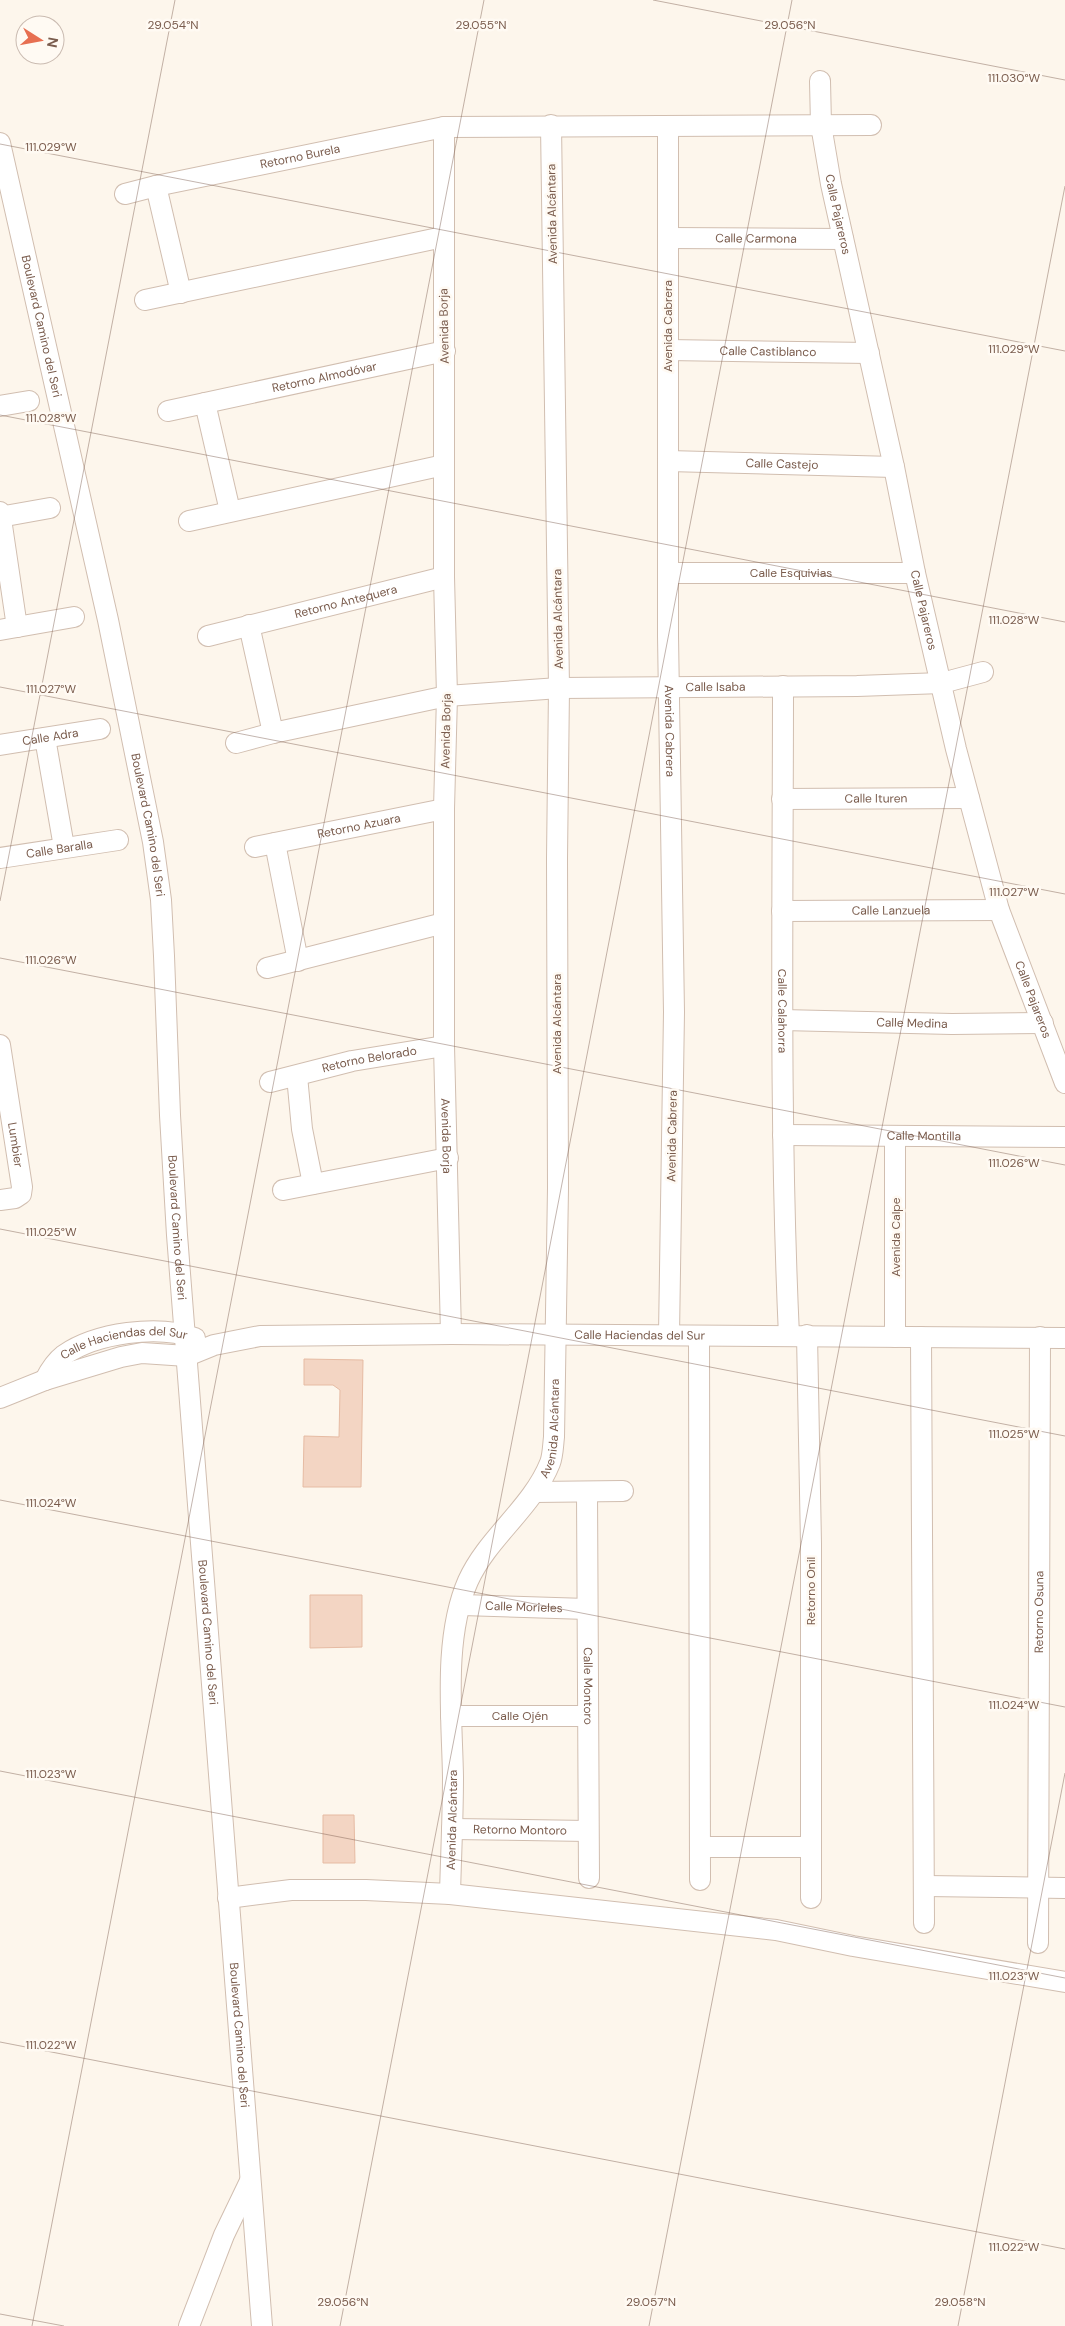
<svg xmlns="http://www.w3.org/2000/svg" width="1065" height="2326" font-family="'DM Sans',sans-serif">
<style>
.building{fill:#f3d5c3;stroke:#e6bba3}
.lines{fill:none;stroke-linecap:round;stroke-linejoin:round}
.minor-casing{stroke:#d1beb0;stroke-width:22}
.minor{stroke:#fff;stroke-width:20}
.ticks{fill:none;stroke:#7a5c4d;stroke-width:1;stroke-opacity:0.45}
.labels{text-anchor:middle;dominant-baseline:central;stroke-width:5;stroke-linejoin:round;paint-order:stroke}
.street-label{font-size:12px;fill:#7a5c4d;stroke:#fffaf3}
.ticks-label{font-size:12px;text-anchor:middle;fill:#7a5c4d;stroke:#fffaf3;stroke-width:5;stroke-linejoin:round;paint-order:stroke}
</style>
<rect width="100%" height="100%" fill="#fdf6ec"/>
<path class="building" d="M304,1359L363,1360L361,1487H303L304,1436L339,1437L340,1390L333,1385H304Z
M310,1595H362V1647L310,1648Z
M323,1815H354L355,1863H323Z"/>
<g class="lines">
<g class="minor-casing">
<g id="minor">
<path id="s1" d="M820,81L821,125L831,184L894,467L915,573L956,749L999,910L1065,1083"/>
<path id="s2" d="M668,126V636L674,1012L669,1335"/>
<path id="s3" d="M444,127V577L447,696L444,809V1046L451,1334"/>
<path id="s4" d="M0,143L108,620L153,842L161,900L164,956L170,1115L177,1235L262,2326"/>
<path d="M156,186L181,293"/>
<path id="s5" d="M125,194L156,186L444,127L871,125"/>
<path id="s6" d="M668,238L843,239"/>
<path d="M145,300L443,237"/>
<path id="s7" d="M668,350L869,353"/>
<path d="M205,403L230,511"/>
<path d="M0,406L29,401"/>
<path id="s8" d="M168,411L445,351"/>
<path id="s9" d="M668,461L894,467"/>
<path d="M0,512L17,627"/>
<path d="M0,517L50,508"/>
<path d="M189,521L444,465"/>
<path id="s10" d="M669,573H915"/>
<path d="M249,625L273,733"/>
<path d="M0,630L74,617"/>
<path id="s11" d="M208,636L444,577"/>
<path id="s12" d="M783,686C783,903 779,1119 789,1336"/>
<path d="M45,738L64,847"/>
<path id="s13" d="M236,743L273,733L447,696L559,688L857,686L942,683L983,672"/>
<path id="s14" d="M0,745L100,729"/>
<path id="s15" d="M782,799L969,798"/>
<path d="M275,843L298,961"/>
<path id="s16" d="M255,847L444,809"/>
<path id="s17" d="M0,858L118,840"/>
<path id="s18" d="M782,911L999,910"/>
<path d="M267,968L444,923"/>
<path id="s19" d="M782,1020L952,1024L1043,1023"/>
<path id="s20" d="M0,1045L22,1187L21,1194L15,1198L0,1200"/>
<path d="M297,1076L302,1129L313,1184"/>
<path id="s21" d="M270,1082L352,1061L444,1046"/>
<path id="s22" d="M783,1135L1065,1137"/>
<path d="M895,1138V1337"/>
<path d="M283,1190L448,1158"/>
<path d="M807,1335L811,1544V1898"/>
<path d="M699,1336L700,1880"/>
<path d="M921,1337L924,1923"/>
<path id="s23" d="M45,1380C50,1370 55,1362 64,1355C96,1333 158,1324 195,1338"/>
<path id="s24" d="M0,1398L45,1380L121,1357L142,1353L187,1356L214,1345L260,1336L451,1334L1065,1338"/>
<path d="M535,1492L623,1491"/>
<path id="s25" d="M587,1492L589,1878"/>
<path id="s26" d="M462,1605L587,1609"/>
<path id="s27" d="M451,1716H588"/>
<path id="s28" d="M452,1829L588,1831"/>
<path d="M700,1847H811"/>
<path d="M926,1886L1065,1888"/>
<path id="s29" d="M450,1894C451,1855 453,1816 453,1777C452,1716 443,1638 468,1581C488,1537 532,1508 550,1463C553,1455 553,1445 554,1437L558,1188L557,859L559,688L551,125"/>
<path d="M228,1898L291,1890H366L450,1894L776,1930L853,1946L1065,1982"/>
<path id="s30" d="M1038,1943L1040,1337"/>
<path d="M189,2326L224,2235L250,2181"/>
</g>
</g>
<use href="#minor" class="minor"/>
</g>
<path class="ticks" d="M653,0L1065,80M0,144L1065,351M0,415L1065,622M0,687L1065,894M0,901L175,0M0,958L1065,1165M0,1229L1065,1436M0,1500L1065,1707M0,1771L1065,1978M0,2042L1065,2249M0,2314L64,2326M32,2326L484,0M340,2326L792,0M649,2326L1065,186M958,2326L1065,1773"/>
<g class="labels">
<g class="street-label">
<text stroke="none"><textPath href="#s5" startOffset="179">Retorno Burela</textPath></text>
<text transform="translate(552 214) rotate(-91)">Avenida Alcántara</text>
<text stroke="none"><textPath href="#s1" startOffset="135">Calle Pajareros</textPath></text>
<text stroke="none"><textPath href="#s6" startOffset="88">Calle Carmona</textPath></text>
<text stroke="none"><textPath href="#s4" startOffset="188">Boulevard Camino del Seri</textPath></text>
<text transform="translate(444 326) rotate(-91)">Avenida Borja</text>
<text transform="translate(668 326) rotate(-90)">Avenida Cabrera</text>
<text stroke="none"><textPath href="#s7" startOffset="100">Calle Castiblanco</textPath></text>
<text stroke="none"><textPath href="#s8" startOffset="160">Retorno Almodóvar</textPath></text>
<text stroke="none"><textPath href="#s9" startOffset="114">Calle Castejo</textPath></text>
<text stroke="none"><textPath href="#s10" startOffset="122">Calle Esquivias</textPath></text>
<text stroke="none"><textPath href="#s11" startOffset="142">Retorno Antequera</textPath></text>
<text stroke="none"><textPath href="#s1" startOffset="540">Calle Pajareros</textPath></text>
<text transform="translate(558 619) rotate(-91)">Avenida Alcántara</text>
<text stroke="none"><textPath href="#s13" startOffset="485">Calle Isaba</textPath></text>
<text transform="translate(446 731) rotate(-89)">Avenida Borja</text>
<text stroke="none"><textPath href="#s2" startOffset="605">Avenida Cabrera</textPath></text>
<text stroke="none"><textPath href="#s14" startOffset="51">Calle Adra</textPath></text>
<text stroke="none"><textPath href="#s15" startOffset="94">Calle Ituren</textPath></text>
<text stroke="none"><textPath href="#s4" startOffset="698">Boulevard Camino del Seri</textPath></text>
<text stroke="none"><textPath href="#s16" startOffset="106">Retorno Azuara</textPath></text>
<text stroke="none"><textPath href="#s17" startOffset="60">Calle Baralla</textPath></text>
<text stroke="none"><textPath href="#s18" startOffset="109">Calle Lanzuela</textPath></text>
<text stroke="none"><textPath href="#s1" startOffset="945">Calle Pajareros</textPath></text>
<text stroke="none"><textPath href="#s12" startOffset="325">Calle Calahorra</textPath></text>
<text stroke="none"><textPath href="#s19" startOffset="130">Calle Medina</textPath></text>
<text transform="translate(557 1024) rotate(-90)">Avenida Alcántara</text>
<text stroke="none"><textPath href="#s21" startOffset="102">Retorno Belorado</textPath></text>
<text stroke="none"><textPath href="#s3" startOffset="1009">Avenida Borja</textPath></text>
<text transform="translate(672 1136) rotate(-89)">Avenida Cabrera</text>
<text stroke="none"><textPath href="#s22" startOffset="141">Calle Montilla</textPath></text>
<text stroke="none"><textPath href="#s20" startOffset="101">Lumbier</textPath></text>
<text stroke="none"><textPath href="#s4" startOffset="1102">Boulevard Camino del Seri</textPath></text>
<text transform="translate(896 1237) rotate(-90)">Avenida Calpe</text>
<text stroke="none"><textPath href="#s24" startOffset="650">Calle Haciendas del Sur</textPath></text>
<text stroke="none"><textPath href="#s23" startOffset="94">Calle Haciendas del Sur</textPath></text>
<text stroke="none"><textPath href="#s29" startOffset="494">Avenida Alcántara</textPath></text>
<text transform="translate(811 1591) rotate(-90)">Retorno Onil</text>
<text stroke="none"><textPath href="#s26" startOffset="62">Calle Morieles</textPath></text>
<text stroke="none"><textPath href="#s30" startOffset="331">Retorno Osuna</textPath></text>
<text stroke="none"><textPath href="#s4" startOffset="1508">Boulevard Camino del Seri</textPath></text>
<text stroke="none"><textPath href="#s25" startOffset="194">Calle Montoro</textPath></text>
<text stroke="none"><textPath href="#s27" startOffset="69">Calle Ojén</textPath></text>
<text stroke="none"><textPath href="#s29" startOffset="74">Avenida Alcántara</textPath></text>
<text stroke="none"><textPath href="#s28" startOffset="68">Retorno Montoro</textPath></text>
<text stroke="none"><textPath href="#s4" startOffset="1912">Boulevard Camino del Seri</textPath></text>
</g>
</g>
<g class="ticks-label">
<text x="173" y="29">29.054°N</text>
<text x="481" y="29">29.055°N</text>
<text x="790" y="29">29.056°N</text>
<text x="1014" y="82">111.030°W</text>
<text x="51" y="151">111.029°W</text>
<text x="1014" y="353">111.029°W</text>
<text x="51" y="422">111.028°W</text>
<text x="1014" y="624">111.028°W</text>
<text x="51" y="693">111.027°W</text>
<text x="1014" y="896">111.027°W</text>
<text x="51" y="964">111.026°W</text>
<text x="1014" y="1167">111.026°W</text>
<text x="51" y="1236">111.025°W</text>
<text x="1014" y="1438">111.025°W</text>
<text x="51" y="1507">111.024°W</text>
<text x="1014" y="1709">111.024°W</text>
<text x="51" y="1778">111.023°W</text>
<text x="1014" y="1980">111.023°W</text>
<text x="51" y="2049">111.022°W</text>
<text x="1014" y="2251">111.022°W</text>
<text x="343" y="2306">29.056°N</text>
<text x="651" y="2306">29.057°N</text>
<text x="960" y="2306">29.058°N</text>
</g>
<g transform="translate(40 40) rotate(101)"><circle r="24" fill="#fffaf3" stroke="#cabbb1"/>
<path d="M0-4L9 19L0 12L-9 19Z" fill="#e76f51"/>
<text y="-8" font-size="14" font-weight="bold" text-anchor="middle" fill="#7a5c4d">N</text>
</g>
</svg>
